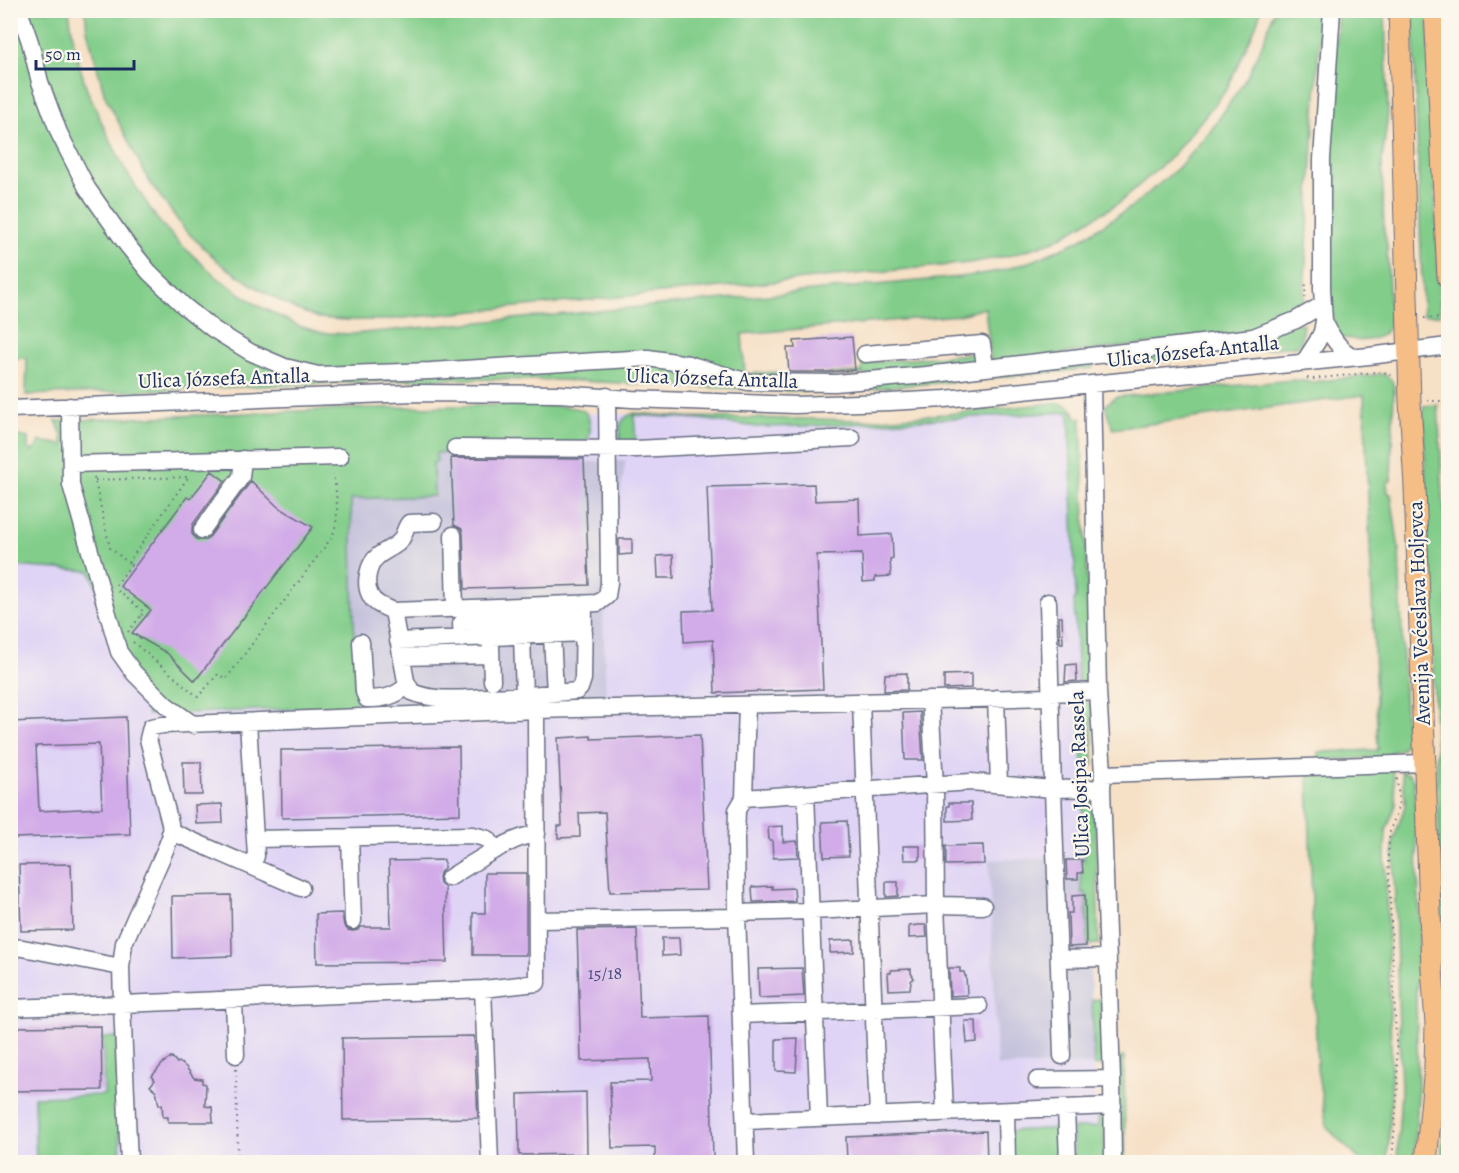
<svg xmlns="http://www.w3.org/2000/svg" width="1459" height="1173" font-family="Alegreya,serif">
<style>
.built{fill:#dfd4f5}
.industrial{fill:#c3c0db}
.green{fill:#82cd8a;stroke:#4e7e74;stroke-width:1.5}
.building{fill:#d2ace8;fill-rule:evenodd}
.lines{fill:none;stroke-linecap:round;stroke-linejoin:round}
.minor-casing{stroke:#686d82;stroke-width:19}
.major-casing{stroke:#686d82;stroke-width:23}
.path{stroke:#686d82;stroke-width:2;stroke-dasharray:1.5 4.5;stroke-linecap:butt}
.minor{stroke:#fff;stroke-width:16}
.major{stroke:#f6be87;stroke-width:21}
.labels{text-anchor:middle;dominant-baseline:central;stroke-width:4.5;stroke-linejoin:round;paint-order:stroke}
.number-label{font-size:18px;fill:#494e80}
.street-label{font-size:21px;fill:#1b2f5e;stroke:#fbf7ec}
</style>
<rect width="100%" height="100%" fill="#fbf7ec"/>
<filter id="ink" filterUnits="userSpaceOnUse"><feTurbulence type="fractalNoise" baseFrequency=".0167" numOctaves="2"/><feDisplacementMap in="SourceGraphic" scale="12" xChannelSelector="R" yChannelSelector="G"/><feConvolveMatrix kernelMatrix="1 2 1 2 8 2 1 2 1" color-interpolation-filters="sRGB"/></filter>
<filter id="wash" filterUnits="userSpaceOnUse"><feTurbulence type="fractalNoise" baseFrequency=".008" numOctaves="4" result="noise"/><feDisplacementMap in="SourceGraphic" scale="24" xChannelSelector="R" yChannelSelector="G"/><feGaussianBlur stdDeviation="1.35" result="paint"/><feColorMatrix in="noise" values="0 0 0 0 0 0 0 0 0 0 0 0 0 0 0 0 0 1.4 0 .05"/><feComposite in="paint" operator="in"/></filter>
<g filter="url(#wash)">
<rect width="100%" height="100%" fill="#f6e0c6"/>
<path class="built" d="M1044,408L1069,409L1070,414L1098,1162H11L10,908L14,907L10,834L11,566L87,571L62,435L59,426L584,413L632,414L687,418L822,424L874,423L932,420Z"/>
<path class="industrial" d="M491,407L584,448V462L626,460L614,528L617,600L603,614L606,697L356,706L351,499Z
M1086,857L1094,1065L997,1066L989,860Z"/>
<path class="green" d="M10,11H16L62,148L191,319L291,372L645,361L746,384L981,372L982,379L853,390L787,391L557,380L440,379L26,395L27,358L10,359Z
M23,11H69L75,50L87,90L107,134L127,173L157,219L179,243L218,278L257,305L299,326L323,333L352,334L960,277L1000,271L1035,260L1078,241L1133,206L1178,168L1212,129L1249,74L1265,37L1274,11H1321L1303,310L1281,321L1253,333L991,361L985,308L959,315L742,334L745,374L778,372L779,379C742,379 717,370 683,362C671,359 658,357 646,355L393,370L317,371L298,367L276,360L239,341L197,312L162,280L110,215L85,178L50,98L30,29Z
M85,11V10L1261,11L1254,31L1227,89L1171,157L1119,203L1054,241L1012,255L970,263L383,320H346L318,318L293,308L254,286L222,265L185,230L149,181L105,96L87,30Z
M1338,11H1385L1388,114L1382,161L1384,231L1387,244L1390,317C1390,319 1389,326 1389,327C1384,338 1366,342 1356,340C1350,339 1348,337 1341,339L1335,328L1328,286L1329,140Z
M1413,11H1428L1440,315H1423Z
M1303,323L1301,342L1295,347L1294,346L1115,366L1114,363H1105L1108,358Z
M980,353V364L903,374L818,375L862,372V363Z
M1092,359L1093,368L988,378V372Z
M1381,374C1388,375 1393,380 1394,387L1391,481L1387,482L1388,493L1391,494L1399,550L1406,742L1402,749L1391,752V757L1319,760L1318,752L1378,750L1364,395L1113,429L1105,406L1115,397L1293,380L1312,382Z
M1053,403C1065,403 1073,406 1076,418H1081L1091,673L1089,680L1079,684L1078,682L1074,599L1076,598L1069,412L813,426L757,427L700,419L634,415L636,445H620C620,429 617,418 635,413L687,417L865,420L958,413Z
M499,405C513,405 576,404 584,411C591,417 591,430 589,438L585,441V447L436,453L437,462L433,463L434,496L351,499L356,706L148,715L141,690L90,571L11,566L10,434L28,438V448L32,451L36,448L40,441L63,445L62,435L56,421L371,408Z
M1438,405L1443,496L1448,554V1162H1441C1450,1061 1444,960 1440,859C1435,708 1429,557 1423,406Z
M1080,700C1086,699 1089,703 1092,707L1093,765L1083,766Z
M1393,770L1396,805L1386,831L1385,851L1391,1049V1092L1389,1140L1387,1162H1362L1327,1128L1317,1069L1308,774Z
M1401,771L1410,774L1414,781L1420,923L1416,995L1418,1094L1414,1162H1397L1401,1089L1393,841L1405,806V796Z
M1082,798L1092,800L1095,802L1099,944L1088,945L1086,893H1082L1080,860H1084L1083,839L1085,834Z
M1101,999L1103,1063L1102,1066L1094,1065L1092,1000Z
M117,1037L121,1162H36L34,1097L104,1095L103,1038Z
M1124,1057L1125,1162H1120L1119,1058Z
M1105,1117V1162H1074L1073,1128L1098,1127V1118Z
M1060,1128L1062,1162H1012L1011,1131Z"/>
<g id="blocks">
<path class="building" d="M852,337L855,370L827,372H789L787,348H795L794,341Z
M451,458L584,459L589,585L465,589L463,534L462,529L454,525Z
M212,471L225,481L193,524L192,528V534L196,539L200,540H206L210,536L251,481L278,507L313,527L195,681L167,653L132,633L151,610L120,586L187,497L190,499Z
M814,484L815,501L859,499L860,536L892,534L893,558L890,559L891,576L875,577V581L863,582L862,554L817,555L823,689L715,693L713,640L684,642L683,611L712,610L707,487Z
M619,539H632V554L619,555Z
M673,555L674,578H658L657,556Z
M1059,617H1062L1063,643H1060Z
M1076,664L1077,681L1065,682L1066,665Z
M907,673V690L884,691L885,674Z
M971,674V688L944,689V675Z
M920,712L923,760H905L903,713Z
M126,717L130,834L14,838L10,722ZM99,744L102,808L39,811L36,746Z
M700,735L707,890L610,892L605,812L579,813L580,837L558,838V826H562L558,738L591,736V739Z
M459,747L460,814L282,818L281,750Z
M183,762H201L202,795H184Z
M949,803H971L972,820L947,821V806H949Z
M222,804L223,823L196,824L195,805Z
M847,821L849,856L824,857L822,822Z
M783,826V842L797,841L798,857L773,858L772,840H769L768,827Z
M983,845L984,864L946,865V846Z
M903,846H920V860H904Z
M444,860V868L440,873L439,878L440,884L445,888L447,962L317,963L316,914L342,913L344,926L348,930L353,931L358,930L361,927H391L389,861Z
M1066,860H1082L1083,873H1078V879H1067Z
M71,864L73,930L21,931L19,865Z
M485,873H526V955H473V913H485Z
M886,882H898V896L886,897Z
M772,886V889L794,888L795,901L753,902L752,887Z
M231,895L232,956L173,958L172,896Z
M1085,895L1086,946L1069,947L1068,913H1072V896Z
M919,925H926L927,937L909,938V926Z
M637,929L640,1018L709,1016L713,1158L655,1160V1147L612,1148L610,1082L651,1081L650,1059L581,1061L577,930Z
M662,938H679L680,955L662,956Z
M854,940V952L830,953V941Z
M802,968L804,996L759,998L758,969Z
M949,968H960V972H964L965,976H966L967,995L950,996Z
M911,969V973L914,978L911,981L910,989L889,990L888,973H891V970Z
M965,1021H976L977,1042L967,1043Z
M101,1026L102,1090L10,1091V1027Z
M474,1036L478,1118L343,1120L342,1038Z
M798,1038L796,1072L776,1071V1039Z
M172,1057L177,1063L179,1062L186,1067L194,1078L202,1079V1083L206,1084L205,1106L212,1107L213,1122H168V1117H163L162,1104L159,1105L156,1091L150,1086L155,1080L152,1076L164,1062Z
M586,1092L587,1154L519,1155L518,1094Z
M986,1131L987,1162H847L846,1137Z"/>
</g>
</g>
<g filter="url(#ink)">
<use href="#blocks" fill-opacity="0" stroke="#686d82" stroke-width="1.5"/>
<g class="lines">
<g class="minor-casing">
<path id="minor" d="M19,10L30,42L40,82L59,133L87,188L127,245L149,272L184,306L213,329L250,352L285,367L318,375L431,371L648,358L688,364L748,382L835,383L926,375L1253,337L1296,320L1322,305
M1324,321C1331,336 1339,350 1354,357
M865,354L982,344L985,367
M1304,362L1317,342L1322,332L1324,321L1322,289V159L1332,10
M1092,384L1098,691L1103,774L1102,788L1112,1079L1113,1162
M70,406L71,485L119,652L134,673L166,705L194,725
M10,409L414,393L559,394L632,399L795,405L890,402L945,399L1092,384L1369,356L1448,346
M455,448L636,449L852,438
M71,464L340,457
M434,522L409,523C404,529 404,539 398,543C392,548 384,551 378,556C368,564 364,583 370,595C374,604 384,607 393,611L598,603L607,596L609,583L607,396
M202,530L241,477L243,459
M453,535L455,609
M1048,602L1053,789L1062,1056
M393,611L406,681L412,692C435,702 462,698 487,697C517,696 547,694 577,691L580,688L583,679L584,604
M552,635L555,693
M522,636L524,695
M462,639L461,624L463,622L584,618
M398,641L584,633
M361,642L364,692L367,699C383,699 395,697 408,685
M491,646L492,681
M402,657L491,655
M1050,693L1098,691
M996,698L999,784
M930,700L935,785L936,905L945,1113
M861,702L878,1116
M536,710L537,983L483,989L122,1004L121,967L124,943L166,848L171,835L170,823L148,739L151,727L163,725Z
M536,710L1050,697
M248,722L256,856L252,866
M1103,774L1424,763
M806,794L819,1118
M744,798L971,782L1053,789L1102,788
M170,831L301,888
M350,837L353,921
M255,839L473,835L488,839L496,850
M449,878C470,865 514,835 537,834
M737,913L811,911L936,905L983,906
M537,920L737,917
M10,947L23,948L121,967
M1059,959L1108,958
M483,989L490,1162
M234,1000L236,1055
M10,1008L122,1004L129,1162
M741,1015L979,1006
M1037,1080L1112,1079
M1066,1108L1068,1162
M1006,1111L1007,1162
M745,1121L1113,1106
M746,1162L737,913L736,841L737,810L744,798L747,705"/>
</g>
<g class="major-casing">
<path id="major" d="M1399,10L1410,402L1415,487L1432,968L1436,1024L1435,1067L1426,1162
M1435,10L1448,277"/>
</g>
<path class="path" d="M1305,298L1306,280
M1424,318L1448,317
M1307,378L1312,379L1377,372C1382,372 1389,372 1393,377
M1427,401H1448
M94,477L110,548L131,565
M95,480L188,477
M128,563L189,476
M116,585L131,565L134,567
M118,591L144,612L140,617
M128,632L140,617L143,619
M133,642L198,697L218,674L226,679L332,537C340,518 337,495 333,474
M236,1069L238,1162
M1392,1162L1398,1084L1388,855L1390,830L1396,815L1399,802L1397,778"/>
<use href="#minor" class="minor"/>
<use href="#major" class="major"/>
</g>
</g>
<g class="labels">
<g class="number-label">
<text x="605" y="973">15/18</text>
</g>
<g class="street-label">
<text transform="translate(1193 351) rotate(-6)">Ulica Józsefa Antalla</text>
<text transform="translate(224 378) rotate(-2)">Ulica Józsefa Antalla</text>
<text transform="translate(712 378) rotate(2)">Ulica Józsefa Antalla</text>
<text transform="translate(1419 613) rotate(-92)">Avenija Većeslava Holjevca</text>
<text transform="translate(1079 774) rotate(-92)">Ulica Josipa Rassela</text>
</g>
</g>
<rect width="1459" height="1173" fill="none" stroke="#fbf7ec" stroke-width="36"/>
<path d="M36 60v9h98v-9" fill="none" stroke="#1b2f5e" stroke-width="3"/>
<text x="45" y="60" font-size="18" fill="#1b2f5e" stroke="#fbf7ec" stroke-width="4.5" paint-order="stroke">50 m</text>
</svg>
